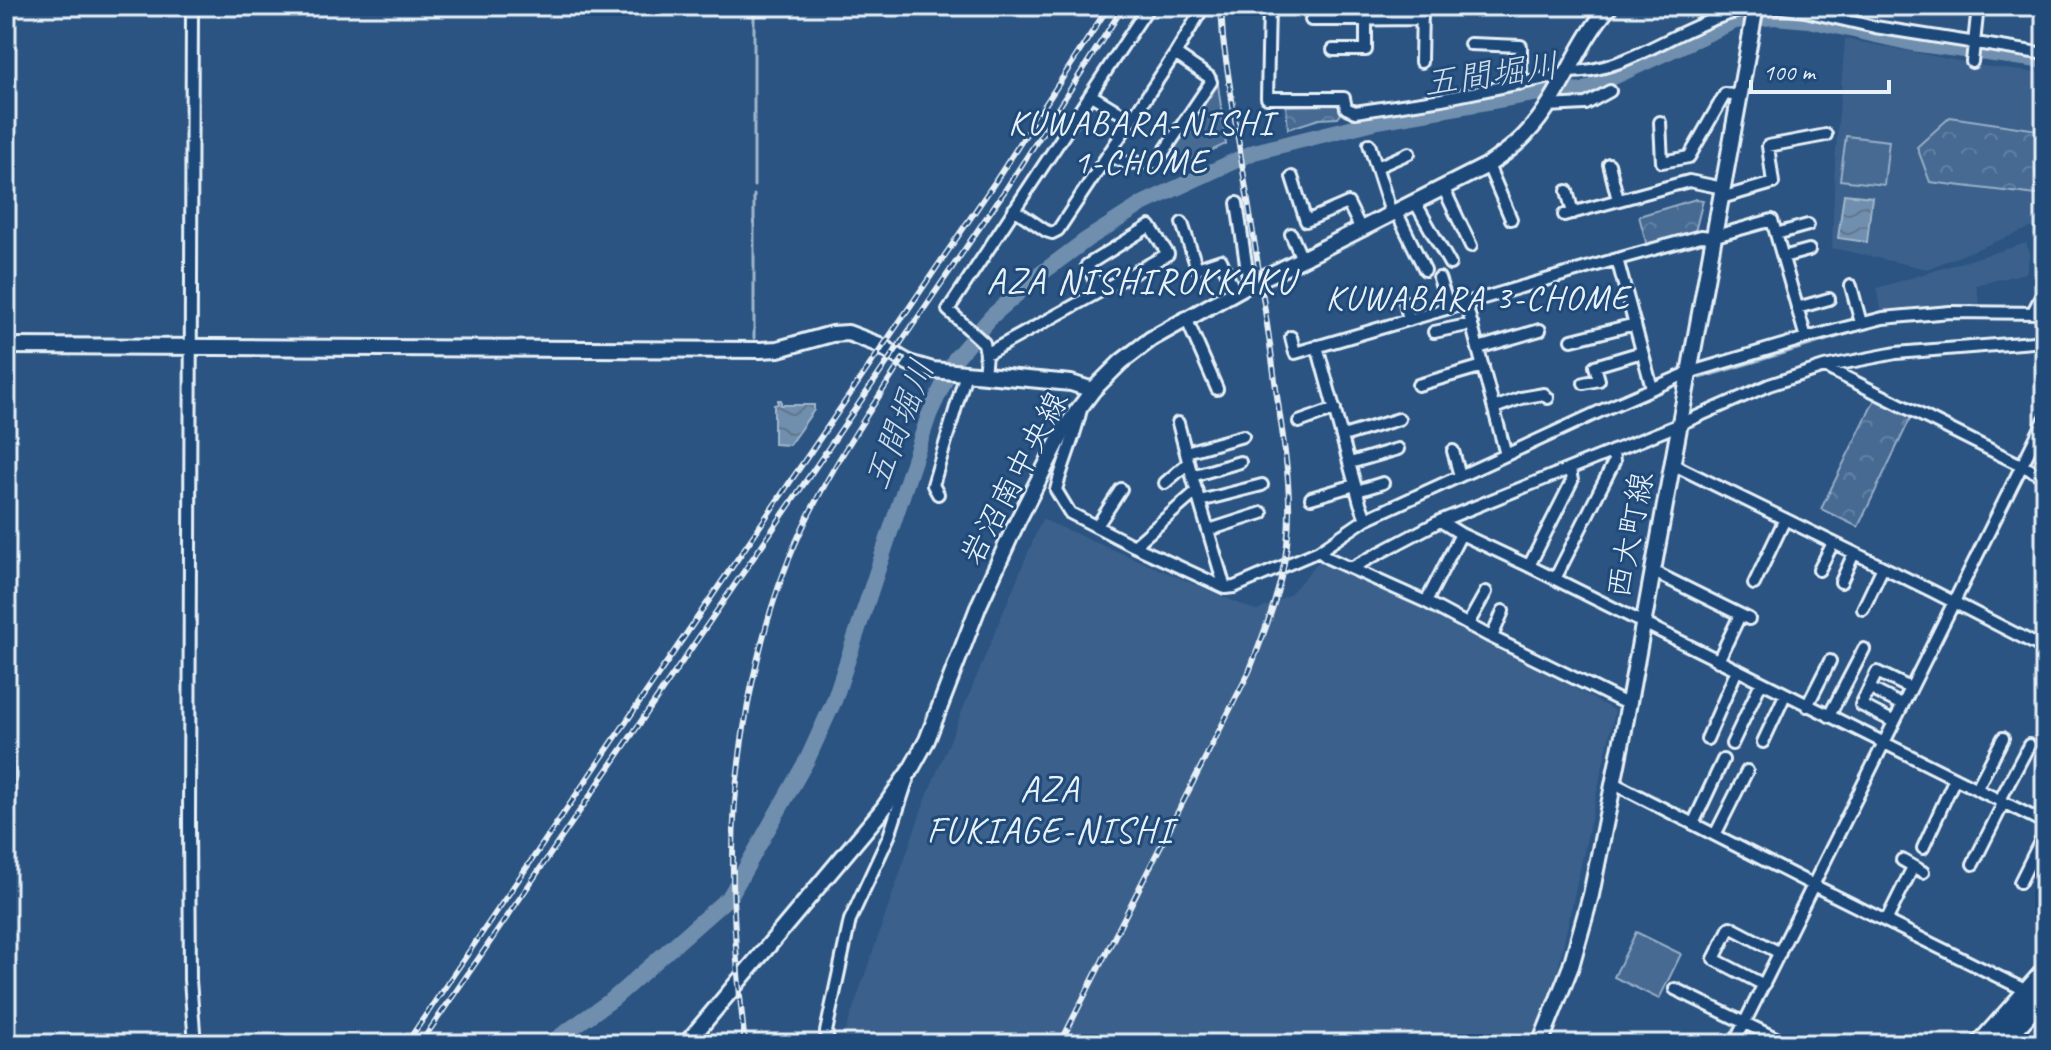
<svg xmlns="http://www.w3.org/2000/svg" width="2051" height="1050" font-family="Caveat,'Klee One',sans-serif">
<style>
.built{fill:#3a608b}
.forest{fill:url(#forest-crowns);stroke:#98aec6;stroke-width:2}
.pitch{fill:#476b93;stroke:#98aec6;stroke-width:2}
.water{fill:url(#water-waves);stroke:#a0b6cb;stroke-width:2}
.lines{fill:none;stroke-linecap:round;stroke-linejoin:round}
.stream{stroke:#a0b6cb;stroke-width:3}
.river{stroke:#708ead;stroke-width:16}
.street-casing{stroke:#e8f1f8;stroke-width:16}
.secondary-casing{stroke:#e8f1f8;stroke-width:20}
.highway-casing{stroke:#e8f1f8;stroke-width:24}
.street{stroke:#1f4a7a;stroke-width:10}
.secondary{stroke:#1f4a7a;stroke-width:14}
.highway{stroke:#1f4a7a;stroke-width:18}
.rail-casing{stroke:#e8f1f8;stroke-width:6}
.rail{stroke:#1f4a7a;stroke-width:3;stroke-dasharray:9;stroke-linecap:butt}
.labels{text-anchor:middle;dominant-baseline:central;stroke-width:6;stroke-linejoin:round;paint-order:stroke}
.street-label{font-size:32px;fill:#e8f1f8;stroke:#1f4a7a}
.water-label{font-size:34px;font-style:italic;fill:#d0dde9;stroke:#1f4a7a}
.neighbourhood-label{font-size:34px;letter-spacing:2px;fill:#e8f1f8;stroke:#1f4a7a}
.quarter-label{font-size:36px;letter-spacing:2px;fill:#e8f1f8;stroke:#1f4a7a}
</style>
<defs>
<pattern id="forest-crowns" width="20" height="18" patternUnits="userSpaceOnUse" patternTransform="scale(2)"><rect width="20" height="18" fill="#476b93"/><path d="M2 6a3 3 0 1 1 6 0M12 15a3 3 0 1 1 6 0" fill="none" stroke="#6281a3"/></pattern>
<pattern id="water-waves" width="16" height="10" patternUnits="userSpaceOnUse" patternTransform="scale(2)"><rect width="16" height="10" fill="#708ead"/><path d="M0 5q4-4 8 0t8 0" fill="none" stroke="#61768a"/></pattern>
</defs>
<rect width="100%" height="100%" fill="#2b5482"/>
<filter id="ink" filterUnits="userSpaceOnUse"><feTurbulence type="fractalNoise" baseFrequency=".0125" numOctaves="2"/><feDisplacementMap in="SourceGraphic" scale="16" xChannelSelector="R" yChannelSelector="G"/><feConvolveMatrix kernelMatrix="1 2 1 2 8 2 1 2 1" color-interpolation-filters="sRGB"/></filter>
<g filter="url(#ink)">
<path class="built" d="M1845,39L1984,66L2045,74V230L2033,227L1927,269L1832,248L1835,161Z
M2026,243L2030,253L2026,273L1976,285L1981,310L1894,314L1881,309L1877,288Z
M1042,519L1257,611L1290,594L1322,558L1460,624L1615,711L1558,969L1530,1044H847L845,1032L924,803Z"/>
<path class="forest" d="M1217,77L1226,144L1175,167L1161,160Z
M1337,105L1343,111L1338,118L1319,119L1288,129L1286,106Z
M1950,117L2045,131V196L1930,182L1917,147Z
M1696,199L1703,200L1695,232L1647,246L1639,216Z
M1875,399L1912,415L1858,527L1821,509Z"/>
<path class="pitch" d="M1846,136L1889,141L1884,185L1840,180Z
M1636,932L1681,954L1659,999L1614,977Z"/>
<path class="water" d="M1844,194L1872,197L1867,242L1838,238Z
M778,400H781V405H814V410L789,445L774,444V405L778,404Z"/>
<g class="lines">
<path class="stream" d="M754,6V186
M754,195V338
M1903,321L1948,318H2045
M1700,378L1884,323
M1663,389L1674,385
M1576,428L1620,408
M6,724C17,761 16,782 12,820
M6,865L11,829"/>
<path class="river" d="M549,1044L613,999L730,896L808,758L834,701L929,415L955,359L992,316L1039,275L1086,240L1144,203L1254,152L1378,121L1539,93L1583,91L1735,21L1774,17L1809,20L1912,43L2045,61"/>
<g class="street-casing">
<path id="street" d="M192,6L189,822L190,980L195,1044
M1269,6L1267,98H1344L1346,108L1355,112L1442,99L1566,74
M1767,6L1805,11L1875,27L2045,54
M1311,20L1422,19
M1470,44L1521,46V84
M1333,50H1366V20
M1421,62L1422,6
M1972,62L1978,6
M1567,72C1614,73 1653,45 1695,27C1716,17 1738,10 1761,6
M1091,95L1132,120
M1547,106L1586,104L1610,91
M1660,122L1662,162L1689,157L1725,94L1739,96
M1369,144L1391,213
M1109,155L1126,163L1157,162L1211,82L1209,77L1175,54
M1609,164L1618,200
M1488,165L1511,219
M1377,167L1409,153
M1292,177L1306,221L1348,203L1361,229
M1443,187L1471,246
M1567,191L1573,213
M1721,198L1773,183L1768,146L1826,135
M1415,202L1450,264
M1237,203L1249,284
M1014,209L1046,231L1052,233L1058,230L1175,54L1204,6
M1396,211L1425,270
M1564,215L1689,181L1723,188
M1182,223L1197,268L1221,260L1235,292
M1291,234L1302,259
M1776,234L1808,225
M1783,257L1809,250
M1617,259L1652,388
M1439,278L1449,308
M1851,286L1861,323
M1405,302L1409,320
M1797,308L1829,299
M2033,312L2045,289
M1186,318L1217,389
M1434,332L1472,324
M1291,337L1295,353L1614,260L1701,236L1712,237L1772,220L1806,338
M1572,340L1635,324
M1478,348L1540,330
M986,354L1168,254L1150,226L1087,265L1100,291
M1825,367L2045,477
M984,375L986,354L984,343L948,310L1149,6
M1584,383L1599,380L1595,366L1642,352
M1418,385L1483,366
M1494,408L1521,398L1544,394L1548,398
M1081,409C1075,437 1063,462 1056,490L1070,513L1134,546L1225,588L1234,587L1319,551L1366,519L1360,503L1317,346
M1299,422L1335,409
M1178,423L1192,476L1225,588
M1343,436L1399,419
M1453,451L1460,476
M1186,452L1243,436
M1506,455L1605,409L1688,373L1806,338L1883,318L1950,312L2045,313
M1350,463L1398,449
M1672,464L1932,591L2045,649
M1192,476L1240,462
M1165,483L1188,463
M1357,491L1383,483
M938,494L933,485L966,373
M1311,498L1355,485
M1200,501L1262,485
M1366,519L1506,455L1466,303
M1440,521L1461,534L1529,566L2045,823
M1097,526L1121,489
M1209,530L1262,513
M1134,546L1197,491
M1319,551L1328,558L1426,602L1489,636L1627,704
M1529,566L1572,481L1570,469
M1351,568L1440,521L1678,425L1769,385L1824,367L1896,353L2045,341
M1819,570L1833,543
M1652,571L1749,619
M1555,579L1614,462L1613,451
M1841,582L1854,553
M1754,584L1785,519
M1426,602L1461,534
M1863,609L1883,567
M1468,624L1486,592
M1492,637L1503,611
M1718,661L1740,615
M1869,688L1902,705
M1807,706L1830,661
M1829,716L1864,649
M1894,722L1861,705L1877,672L1910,688
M1707,739L1737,670
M1763,742L1785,695
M1732,744L1761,683
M1613,783L1813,885L2027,991
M1977,788L2003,738
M2000,800L2029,745
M1693,824L1723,760
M1715,835L1747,771
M1923,848L1955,778
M1902,860L1923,872
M1973,864L2004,802
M2020,882L2045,832
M1886,921L1913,867
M1764,985L1714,959L1730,927L1780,953
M1675,989L1788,1044
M829,1044L826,1032L850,920L889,836L908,778
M1734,1044L2045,419"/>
</g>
<g class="secondary-casing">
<path id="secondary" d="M6,346L760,350L778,349L832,334L848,333L877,344L909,363L933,370L1071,383L1093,390
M686,1044L883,809L911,769L927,740L979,605L1017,522L1064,430L1075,414L1093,390L1121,362L1151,339L1249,284L1282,269L1488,165C1502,155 1516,146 1527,133C1562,96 1576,44 1610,6
M1540,1044L1571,966L1591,895L1623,735L1756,6"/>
</g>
<g class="highway-casing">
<path id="highway" d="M1981,1044L2045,972
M2000,1044L2045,994"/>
</g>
<use href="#street" class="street"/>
<use href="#secondary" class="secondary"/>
<use href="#highway" class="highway"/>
<g class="rail-casing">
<path id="rail" d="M406,1044L995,182L1109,6
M420,1044L1006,189L1124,6
M745,1044C738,982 732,919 733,856C733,762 754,646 789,559C816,490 863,421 903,359
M1060,1044L1249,672C1265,630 1282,589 1287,544C1294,490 1282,435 1275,381C1260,267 1239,153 1223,39L1221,6"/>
</g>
<use href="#rail" class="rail"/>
</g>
</g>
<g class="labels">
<g class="street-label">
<text transform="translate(1014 478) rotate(-62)">岩沼南中央線</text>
<text transform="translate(1630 535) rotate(-79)">西大町線</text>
</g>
<g class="water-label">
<text transform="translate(1491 74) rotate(-8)">五間堀川</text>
<text transform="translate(899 424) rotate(-69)">五間堀川</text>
</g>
<g class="neighbourhood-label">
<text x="1141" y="122">KUWABARA-NISHI<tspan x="1141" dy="39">1-CHOME</tspan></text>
<text x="1478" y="297">KUWABARA 3-CHOME</text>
</g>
<g class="quarter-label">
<text x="1141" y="281">AZA NISHIROKKAKU</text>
<text x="1050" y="789">AZA<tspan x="1050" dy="41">FUKIAGE-NISHI</tspan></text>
</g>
</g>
<rect width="2051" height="1050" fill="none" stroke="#1f4a7a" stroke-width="32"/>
<rect x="16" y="16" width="2019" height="1018" fill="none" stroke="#e8f1f8" stroke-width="3" filter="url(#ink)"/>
<path d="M1751 80v12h138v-12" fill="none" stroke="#e8f1f8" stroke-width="4"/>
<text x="1763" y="80" font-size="24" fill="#e8f1f8" stroke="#1f4a7a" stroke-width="6" paint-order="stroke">100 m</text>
</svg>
